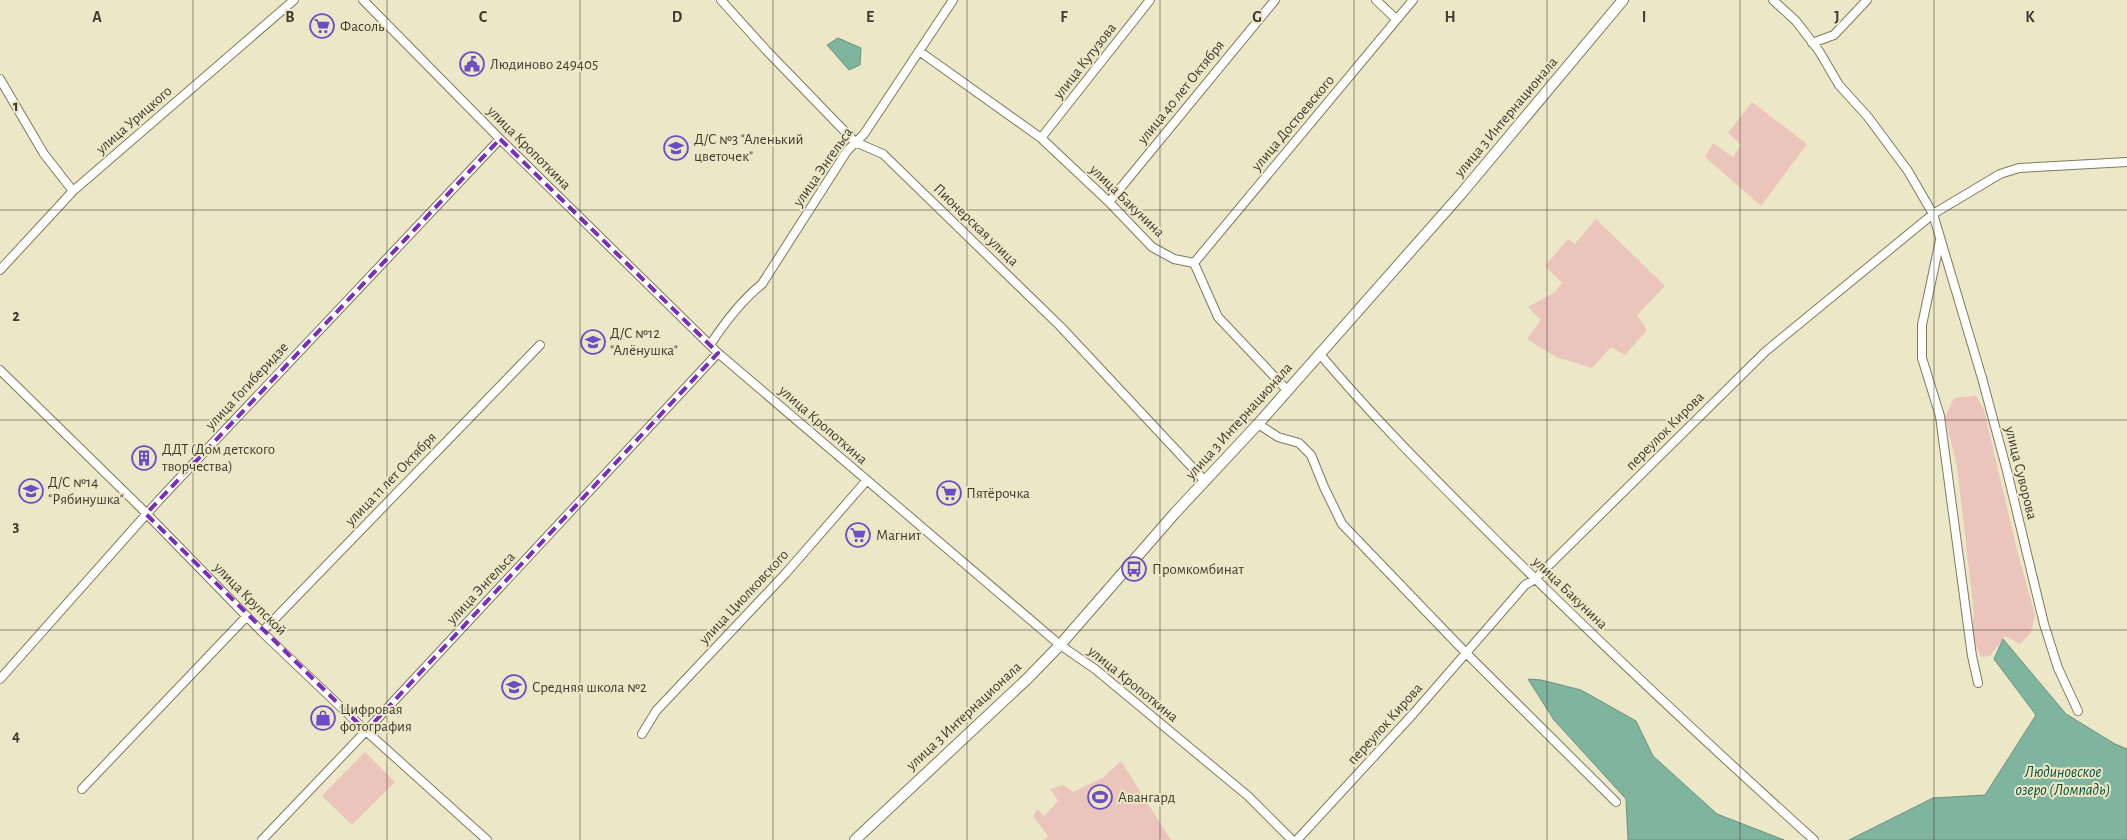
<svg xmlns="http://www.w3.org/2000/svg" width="2127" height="840" font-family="'Alegreya Sans',sans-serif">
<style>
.green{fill:#ebc4bc}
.water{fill:#7fb59f;stroke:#6c917d}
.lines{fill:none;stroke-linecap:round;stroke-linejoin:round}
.street-casing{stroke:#7e7a5d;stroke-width:10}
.secondary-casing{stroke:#7e7a5d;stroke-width:12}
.street{stroke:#fff;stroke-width:8}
.secondary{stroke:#fff;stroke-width:10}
.marked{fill:none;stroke:#7b2cbf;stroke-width:4;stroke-dasharray:10 6;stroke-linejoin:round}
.grid{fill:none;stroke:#3e3c2f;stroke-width:1;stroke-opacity:0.55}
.labels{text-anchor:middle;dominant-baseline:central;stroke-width:4;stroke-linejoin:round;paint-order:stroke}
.poi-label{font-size:15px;fill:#3e3c2f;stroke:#ece7c7;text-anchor:start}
.street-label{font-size:15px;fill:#3e3c2f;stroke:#ece7c7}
.water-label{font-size:16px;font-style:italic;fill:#06503b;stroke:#ece7c7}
.grid-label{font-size:16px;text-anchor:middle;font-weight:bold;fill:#3e3c2f;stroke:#ece7c7;stroke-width:4;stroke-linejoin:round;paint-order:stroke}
</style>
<rect width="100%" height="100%" fill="#ece7c7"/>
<path class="green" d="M1752,102L1807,144L1761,206L1705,157L1713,143L1733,157L1741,145L1728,133Z
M1596,219L1665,286L1637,315L1647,330L1625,355L1611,347L1592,368L1556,357L1527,339L1541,320L1528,307L1554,293L1562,283L1545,266L1568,239L1575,244Z
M1976,396L1984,410L2017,550L2035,615L2031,632L2020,644L2005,636L1990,656L1981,657L1971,634L1974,613L1957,466L1945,417L1954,398Z
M365,752L395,782L352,825L322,796Z
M1121,761L1171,840H1043L1048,836L1033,816L1037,809L1044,816L1058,801L1050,789L1063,785L1073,792L1104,777Z"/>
<path class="water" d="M838,38L861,48L860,65L849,70L827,45Z
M2003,639L2066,714L2115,744L2127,749V840H1849L1933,798L1985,795L2036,715L1994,659Z
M1528,679L1541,680L1581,690L1636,721L1653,756L1717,814L1784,840H1628L1626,799L1554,720Z"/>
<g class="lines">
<g class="street-casing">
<path id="street" d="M363,0L500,139L718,353L1060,645L1095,669L1248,796L1292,840
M721,0L766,50L855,142L883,154L1061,327L1205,481
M1376,0L1396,19
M1773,0L1796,21L1819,51L1839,85L1868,117L1908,171L1933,214L1982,378L2007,471L2044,624L2058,668L2078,711
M1812,43L1834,35L1867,0
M919,51L1041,138L1109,202L1152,247L1174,259L1194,263L1218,317L1287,390
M0,79L44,154L73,191
M1041,138L1150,0
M1109,202L1275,0
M1940,240L1922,325V358L1940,416L1972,656L1978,683
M1194,263L1413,0
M0,270L73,191L294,0
M710,345C725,322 741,301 762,284L847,151L864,134L953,0
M1319,353C1376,421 1439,483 1501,545C1603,646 1708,744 1814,840
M0,370L139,506L262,632L366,731L487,840
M1258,424L1278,437L1299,443L1311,455L1324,487L1342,524L1466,653L1616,802
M262,632L540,345
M0,679L159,500L500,139
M642,734L656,711L786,573L867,480
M82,789L247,616
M262,840L366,731L718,353
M1297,840L1413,714L1525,585L1535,579L1766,351L1933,214L2000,174L2019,168L2127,162"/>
</g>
<g class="secondary-casing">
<path id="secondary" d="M855,840L1028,678L1060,645L1175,513L1258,424L1461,194L1623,0"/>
</g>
<use href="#street" class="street"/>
<use href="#secondary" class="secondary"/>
</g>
<path class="marked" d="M500,139L718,353L366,731L146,514Z"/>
<path class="grid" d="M193,0V840M387,0V840M580,0V840M773,0V840M967,0V840M1160,0V840M1354,0V840M1547,0V840M1740,0V840M1934,0V840M0,210H2127M0,420H2127M0,630H2127"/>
<defs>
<g id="supermarket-ring" transform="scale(1.25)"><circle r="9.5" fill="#ece7c7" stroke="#6d4cc5" stroke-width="1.5"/><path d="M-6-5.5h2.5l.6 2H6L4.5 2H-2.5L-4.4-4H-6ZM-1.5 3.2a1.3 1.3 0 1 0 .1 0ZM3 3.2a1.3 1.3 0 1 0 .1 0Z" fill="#6d4cc5"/></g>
<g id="civic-ring" transform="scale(1.25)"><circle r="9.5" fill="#ece7c7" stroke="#6d4cc5" stroke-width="1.5"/><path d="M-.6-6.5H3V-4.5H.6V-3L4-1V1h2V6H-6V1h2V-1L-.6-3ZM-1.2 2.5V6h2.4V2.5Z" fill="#6d4cc5"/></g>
<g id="school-ring" transform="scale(1.25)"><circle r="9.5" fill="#ece7c7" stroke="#6d4cc5" stroke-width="1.5"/><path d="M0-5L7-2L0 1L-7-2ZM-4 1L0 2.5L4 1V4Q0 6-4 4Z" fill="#6d4cc5"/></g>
<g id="building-ring" transform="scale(1.25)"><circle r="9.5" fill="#ece7c7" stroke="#6d4cc5" stroke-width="1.5"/><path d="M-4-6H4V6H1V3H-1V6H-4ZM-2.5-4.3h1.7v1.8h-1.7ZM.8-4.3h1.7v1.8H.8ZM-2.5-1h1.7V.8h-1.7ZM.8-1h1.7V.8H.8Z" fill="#6d4cc5"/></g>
<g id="bus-ring" transform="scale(1.25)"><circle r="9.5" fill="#ece7c7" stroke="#6d4cc5" stroke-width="1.5"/><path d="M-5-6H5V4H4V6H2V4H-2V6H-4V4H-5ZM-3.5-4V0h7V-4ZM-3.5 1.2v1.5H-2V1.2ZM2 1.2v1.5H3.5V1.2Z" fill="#6d4cc5"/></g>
<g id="shop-ring" transform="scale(1.25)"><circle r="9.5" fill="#ece7c7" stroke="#6d4cc5" stroke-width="1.5"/><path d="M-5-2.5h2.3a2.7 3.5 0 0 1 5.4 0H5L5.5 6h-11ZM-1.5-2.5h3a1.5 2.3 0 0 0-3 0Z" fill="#6d4cc5"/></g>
<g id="stadium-ring" transform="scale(1.25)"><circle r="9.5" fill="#ece7c7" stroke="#6d4cc5" stroke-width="1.5"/><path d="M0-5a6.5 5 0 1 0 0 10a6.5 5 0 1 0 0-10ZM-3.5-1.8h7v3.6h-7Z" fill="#6d4cc5"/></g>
</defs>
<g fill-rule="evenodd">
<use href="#supermarket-ring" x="322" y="26"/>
<use href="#civic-ring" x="472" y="64"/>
<use href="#school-ring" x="676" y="148"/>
<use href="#school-ring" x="593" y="342"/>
<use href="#building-ring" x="144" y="458"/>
<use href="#school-ring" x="31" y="491"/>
<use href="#supermarket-ring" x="949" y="493"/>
<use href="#supermarket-ring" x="858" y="535"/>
<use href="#bus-ring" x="1134" y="569"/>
<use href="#school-ring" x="514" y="687"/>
<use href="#shop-ring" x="323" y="718"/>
<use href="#stadium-ring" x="1100" y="797"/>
</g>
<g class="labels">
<g class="poi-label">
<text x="340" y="26">Фасоль</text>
<text x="490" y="64">Людиново 249405</text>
<text x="694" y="139">Д/С №3 "Аленький<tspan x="694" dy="17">цветочек"</tspan></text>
<text x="610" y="333">Д/С №12<tspan x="610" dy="17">"Алёнушка"</tspan></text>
<text x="162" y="449">ДДТ (Дом детского<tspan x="162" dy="17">творчества)</tspan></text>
<text x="48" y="482">Д/С №14<tspan x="48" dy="17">"Рябинушка"</tspan></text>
<text x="966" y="493">Пятёрочка</text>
<text x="876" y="535">Магнит</text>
<text x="1152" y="569">Промкомбинат</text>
<text x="532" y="687">Средняя школа №2</text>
<text x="340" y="709">Цифровая<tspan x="340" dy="17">фотография</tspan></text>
<text x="1118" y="797">Авангард</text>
</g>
<g class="street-label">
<text transform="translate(1085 61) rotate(-52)">улица Кутузова</text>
<text transform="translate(1181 92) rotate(-51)">улица 40 лет Октября</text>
<text transform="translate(1506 117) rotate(-50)">улица 3 Интернационала</text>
<text transform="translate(134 120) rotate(-41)">улица Урицкого</text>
<text transform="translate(1293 123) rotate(-50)">улица Достоевского</text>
<text transform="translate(529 148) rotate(45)">улица Кропоткина</text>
<text transform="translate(823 167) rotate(-55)">улица Энгельса</text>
<text transform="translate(1127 201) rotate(44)">улица Бакунина</text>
<text transform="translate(976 225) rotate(44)">Пионерская улица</text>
<text transform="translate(247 386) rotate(-47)">улица Гогиберидзе</text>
<text transform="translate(1239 421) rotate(-48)">улица 3 Интернационала</text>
<text transform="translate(823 425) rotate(41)">улица Кропоткина</text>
<text transform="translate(1665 431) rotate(-45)">переулок Кирова</text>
<text transform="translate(2021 473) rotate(76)">улица Суворова</text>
<text transform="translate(391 479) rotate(-46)">улица 11 лет Октября</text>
<text transform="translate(481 588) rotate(-47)">улица Энгельса</text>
<text transform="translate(1570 593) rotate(44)">улица Бакунина</text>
<text transform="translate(744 597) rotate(-47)">улица Циолковского</text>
<text transform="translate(250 599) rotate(45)">улица Крупской</text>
<text transform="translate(1133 684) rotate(39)">улица Кропоткина</text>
<text transform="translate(964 716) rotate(-43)">улица 3 Интернационала</text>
<text transform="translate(1385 724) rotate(-48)">переулок Кирова</text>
</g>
<g class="water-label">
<text x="2063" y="772">Людиновское<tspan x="2063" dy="18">озеро (Ломпадь)</tspan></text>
</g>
</g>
<g class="grid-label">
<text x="97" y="22">A</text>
<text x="290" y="22">B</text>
<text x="483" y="22">C</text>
<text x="677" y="22">D</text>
<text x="870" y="22">E</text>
<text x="1064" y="22">F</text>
<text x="1257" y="22">G</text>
<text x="1450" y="22">H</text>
<text x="1644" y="22">I</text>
<text x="1837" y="22">J</text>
<text x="2030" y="22">K</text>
<text x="16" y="111">1</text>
<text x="16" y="321">2</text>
<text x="16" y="531">3</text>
<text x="16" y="741">4</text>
</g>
</svg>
